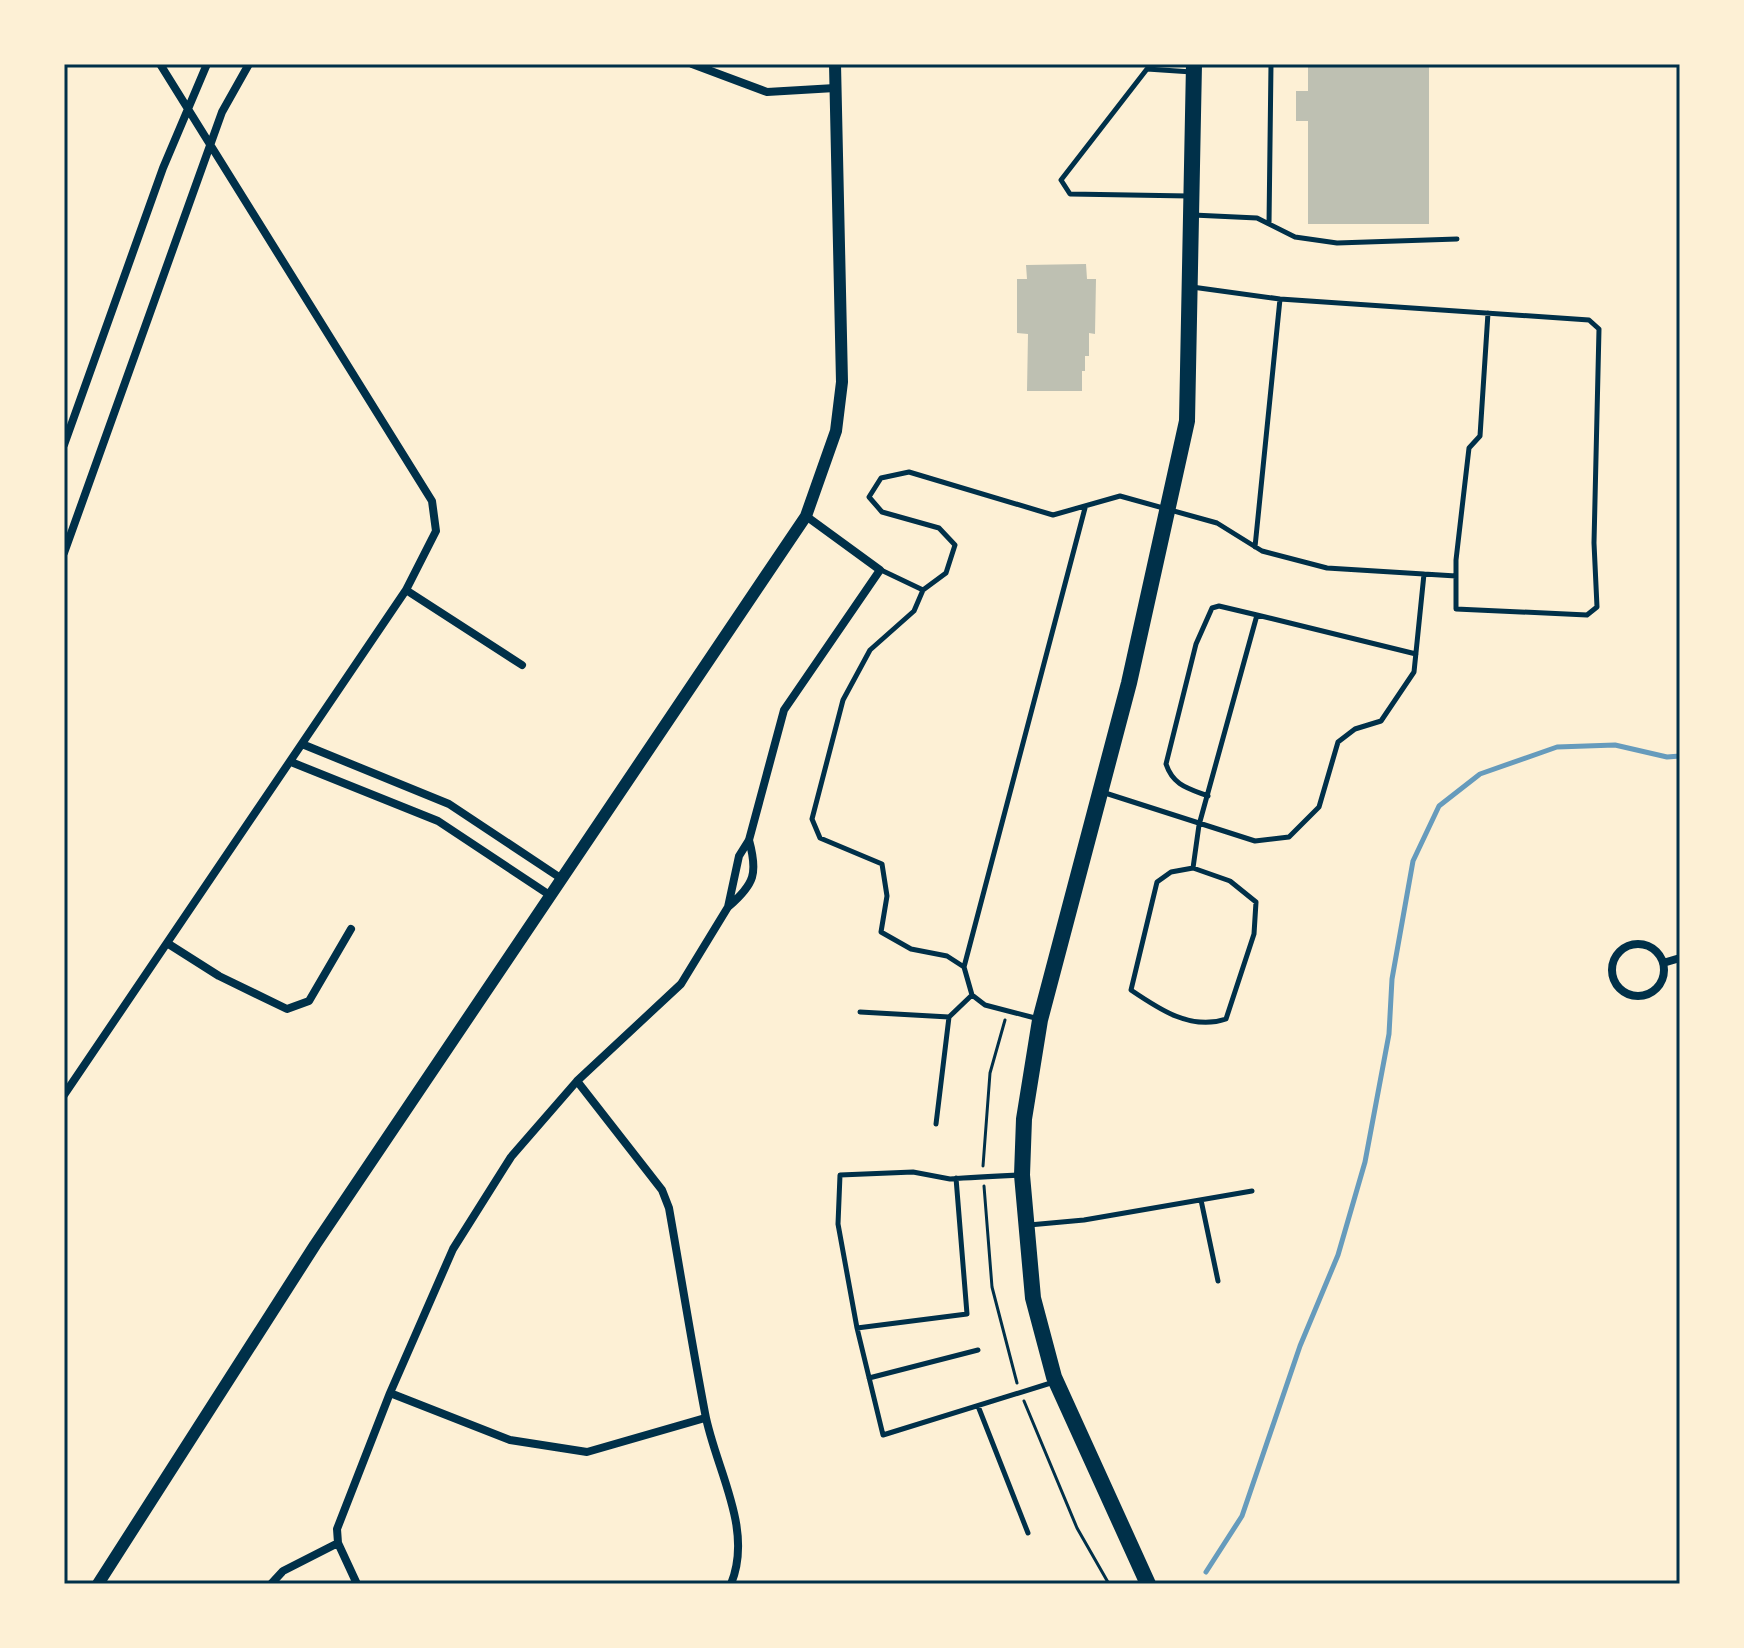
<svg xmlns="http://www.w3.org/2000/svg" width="1744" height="1648" font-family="'Sofia Sans Condensed',sans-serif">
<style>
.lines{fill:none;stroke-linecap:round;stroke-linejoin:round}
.stream{stroke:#669bbc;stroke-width:5}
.building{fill:#bec0b2}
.path{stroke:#003049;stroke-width:3}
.service{stroke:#003049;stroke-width:5}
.minor{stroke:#003049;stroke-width:8}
.tertiary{stroke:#003049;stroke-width:12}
.primary{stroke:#003049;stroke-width:16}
.neatline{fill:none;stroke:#003049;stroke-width:3}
</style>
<rect width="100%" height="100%" fill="#fdf0d5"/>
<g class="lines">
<path class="stream" d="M1206,1572L1242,1516L1300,1346L1338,1255L1365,1162L1389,1034L1392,979L1413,861L1439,806L1480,774L1557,747L1615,745L1667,757L1680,756"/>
</g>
<path class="building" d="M1308,66H1429V224H1308V121H1296V91H1308Z
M1086,264L1087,279H1096L1095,334L1089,333V356H1085V371H1082V391H1027L1028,334L1017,333V279H1027L1026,265Z"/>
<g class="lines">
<path class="path" d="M983,1166L990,1073L1005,1020
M984,1186L992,1287L1017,1383
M1024,1401L1077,1528L1109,1584"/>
<path class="service" d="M1189,196L1070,194L1061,180L1147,69L1192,72
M1193,215L1257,218L1295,237L1337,243L1457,239
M1269,224L1271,64
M1192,287L1280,299L1589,320L1599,329L1594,543L1597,607L1587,615L1456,609V560L1469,448L1480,436L1488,313
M1255,547L1280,299
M881,570L923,590
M1102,792L1255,841L1289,837L1319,807L1338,742L1355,729L1381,721L1414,672L1424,574
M1208,796C1187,788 1173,785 1166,764L1196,644L1212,608L1219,606L1257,615
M1193,868L1230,881L1256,902L1254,934L1226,1019C1191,1031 1159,1009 1131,990L1157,882L1171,872L1193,868L1199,825L1257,615L1416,654
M964,967L1085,508
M860,1012L949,1017
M1039,1019L985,1005L972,995L964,967L947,956L911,949L881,932L887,896L882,864L820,838L812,819L843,700L870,650L914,611L923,590L946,573L955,545L939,528L882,512L869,497L881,478L909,472L1053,515L1120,496L1217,523L1262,551L1327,568L1456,576
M936,1124L949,1017L972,995
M956,1178L967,1314L857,1328L838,1224L840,1175L913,1172L950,1179C974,1177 997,1176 1021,1175
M1201,1200L1218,1281
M1029,1225L1084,1220L1252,1191
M857,1328L883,1435L1054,1382
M869,1378L978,1350
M978,1406L1028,1533"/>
<path class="minor" d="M692,64L767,92L835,88
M64,445L163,168L207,64
M64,553L222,112L249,64
M406,590L522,665
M302,744L449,804L559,877
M291,762L438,821L548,894
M728,907C755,884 758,873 749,840
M167,943L219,976L287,1009L309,1001L351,929
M1612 970a26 26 0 1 1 52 0a26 26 0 1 1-52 0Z
M1663,963L1680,958
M577,1081L681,984L728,907L739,856L749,840L784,710L880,570L806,516
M64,1095L406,590L436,531L432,501L160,64
M390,1393L510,1440L587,1452L705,1418
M271,1584L283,1571L338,1543
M357,1584L338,1543L337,1529L390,1393L453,1249L511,1157L577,1081L662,1190L669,1208C681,1276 692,1345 705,1413C715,1468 754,1528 731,1584"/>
<path class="tertiary" d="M98,1584L315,1245L806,516L836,431L842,382L835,64"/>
<path class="primary" d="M1148,1584L1054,1377L1033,1298L1022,1175L1024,1119L1040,1020L1129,683L1187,421L1194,64"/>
</g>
<rect width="1744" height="1648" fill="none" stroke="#fdf0d5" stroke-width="132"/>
<rect x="66" y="66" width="1612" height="1516" class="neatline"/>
</svg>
